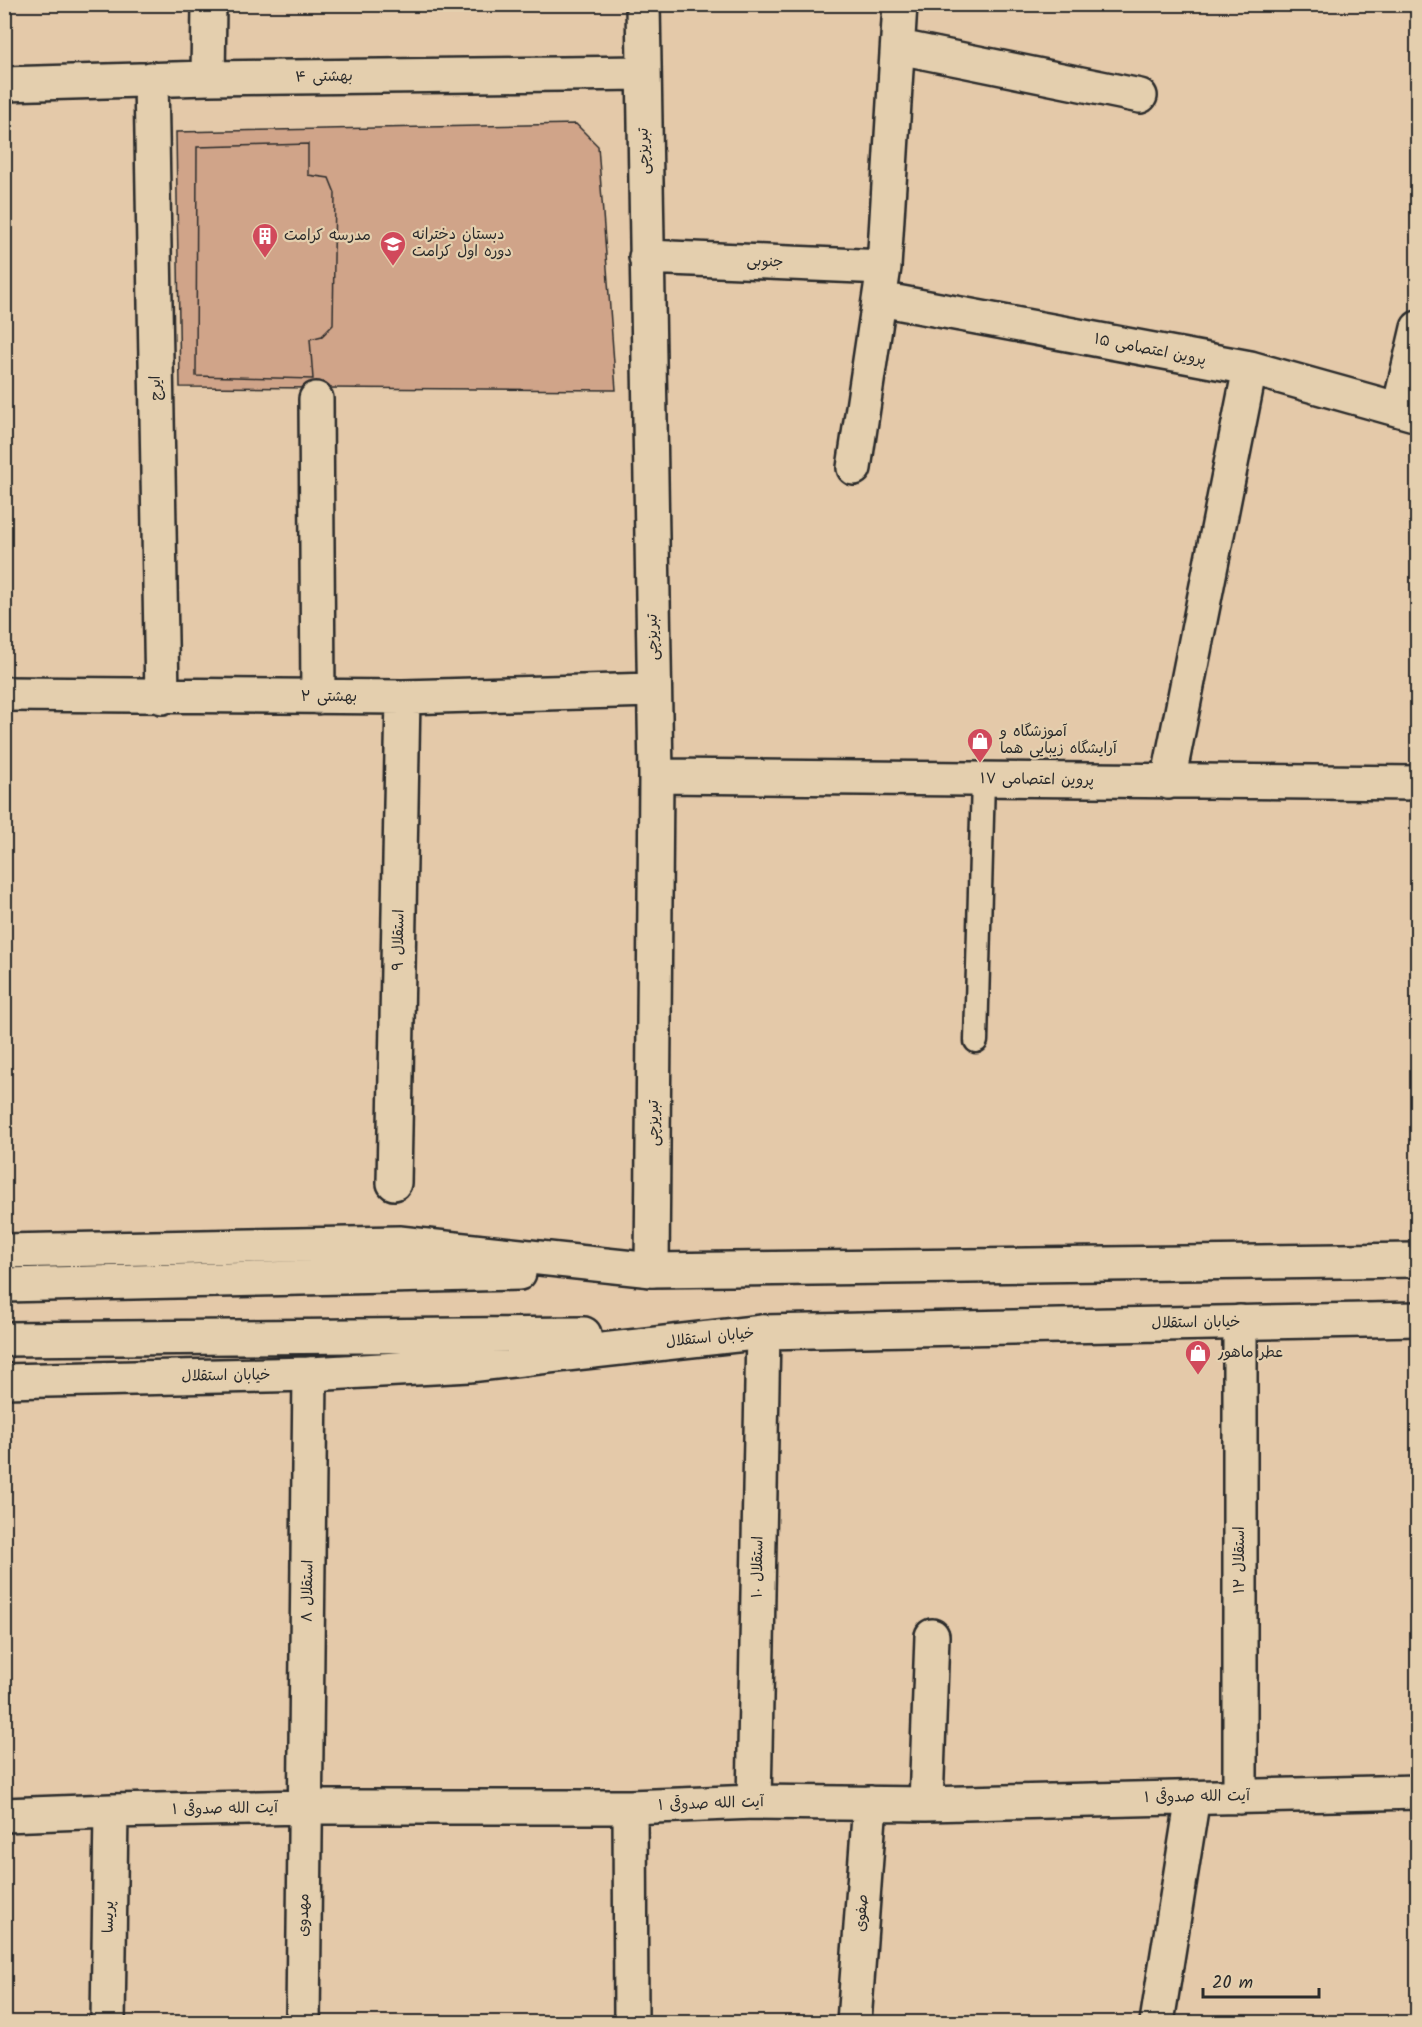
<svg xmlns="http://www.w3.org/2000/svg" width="1422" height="2027" font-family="Kalam,'Playpen Sans Arabic',sans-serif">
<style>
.building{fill:#d0a489;stroke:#2b2b2b;stroke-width:1.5}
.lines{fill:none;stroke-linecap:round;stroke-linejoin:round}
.lane-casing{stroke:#2b2b2b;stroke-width:27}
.street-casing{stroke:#2b2b2b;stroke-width:38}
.secondary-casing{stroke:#2b2b2b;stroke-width:38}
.lane{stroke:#e4cfae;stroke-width:22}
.street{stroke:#e4cfae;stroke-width:33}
.secondary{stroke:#e4cfae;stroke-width:33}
.labels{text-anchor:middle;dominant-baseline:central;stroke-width:4.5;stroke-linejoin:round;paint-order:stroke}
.street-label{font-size:15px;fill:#2b2b2b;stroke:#e4cfae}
.poi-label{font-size:15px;fill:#2b2b2b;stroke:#e4cfae;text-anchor:start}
</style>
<rect width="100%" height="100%" fill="#e4c9a9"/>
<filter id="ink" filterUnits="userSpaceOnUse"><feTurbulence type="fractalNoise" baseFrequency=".0167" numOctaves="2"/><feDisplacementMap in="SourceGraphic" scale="12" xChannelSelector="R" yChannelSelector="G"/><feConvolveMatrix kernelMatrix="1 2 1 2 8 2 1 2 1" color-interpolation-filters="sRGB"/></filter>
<g filter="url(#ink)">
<path class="building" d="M576,124L598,146L616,390L180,387L176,132Z
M308,144V175L329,178L335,193L333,325L322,336L310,339L313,379L196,376L197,147Z"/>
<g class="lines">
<g class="lane-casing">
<path id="lane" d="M976,1041L983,779"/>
</g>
<g class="street-casing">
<path id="street" d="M643,4L656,776L652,1270
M899,47L1140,96
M208,78L209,4
M151,79L162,697
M4,84L208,78L643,73
M646,257L884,267
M880,299L1250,368L1418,415
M316,399L318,697
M1399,409L1418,328
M854,468L884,267L900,4
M4,694L403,697L653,690
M656,776L1418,783
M1168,782L1250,368
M394,1183L403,697
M1240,1322V1797
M754,1802L763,1332
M926,1804L932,1636
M630,1807L631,2022
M4,1815L111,1811L305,1807H630L754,1802L926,1804L1418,1792
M108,2022L111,1811
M303,2022L310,1374
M854,2022L870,1803
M1157,2022L1193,1797"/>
</g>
<g class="secondary-casing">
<path id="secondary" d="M4,1251L399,1243L652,1270L1418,1260
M4,1285L519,1273
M4,1339L584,1334
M4,1381L310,1374L469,1365L763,1332L1418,1319"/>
</g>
<use href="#lane" class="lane"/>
<use href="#street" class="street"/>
<use href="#secondary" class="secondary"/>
</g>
</g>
<defs>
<g id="building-pin" transform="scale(1.35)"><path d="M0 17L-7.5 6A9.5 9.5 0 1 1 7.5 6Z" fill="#d1495b" stroke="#e4cfae"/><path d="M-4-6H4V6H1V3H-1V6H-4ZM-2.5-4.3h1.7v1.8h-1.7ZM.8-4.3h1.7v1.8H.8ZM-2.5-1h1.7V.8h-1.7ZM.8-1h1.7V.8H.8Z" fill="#fff"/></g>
<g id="school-pin" transform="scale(1.35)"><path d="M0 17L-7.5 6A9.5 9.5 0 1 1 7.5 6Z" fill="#d1495b" stroke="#e4cfae"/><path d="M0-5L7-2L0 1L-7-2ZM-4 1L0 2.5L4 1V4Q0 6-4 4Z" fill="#fff"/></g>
<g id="shop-pin" transform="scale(1.35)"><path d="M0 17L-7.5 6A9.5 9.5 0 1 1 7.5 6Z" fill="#d1495b" stroke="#e4cfae"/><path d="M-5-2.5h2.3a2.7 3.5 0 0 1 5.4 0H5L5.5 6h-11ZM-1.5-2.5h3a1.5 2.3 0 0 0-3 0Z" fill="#fff"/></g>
</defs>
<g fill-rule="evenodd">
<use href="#building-pin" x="265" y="236"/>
<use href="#school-pin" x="393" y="244"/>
<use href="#shop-pin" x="980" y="741"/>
<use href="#shop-pin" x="1198" y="1353"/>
</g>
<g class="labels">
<g class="street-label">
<text transform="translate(324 77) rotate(-1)">بهشتی ۴</text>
<text transform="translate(644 151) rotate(-91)">تبریزچی</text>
<text transform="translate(765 262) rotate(2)">جنوبی</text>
<text transform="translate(1150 350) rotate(11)">پروین اعتصامی ۱۵</text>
<text transform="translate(156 388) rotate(-91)">ایرج</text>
<text transform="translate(653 637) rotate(-91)">تبریزچی</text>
<text x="329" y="697">بهشتی ۲</text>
<text transform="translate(1037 780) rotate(1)">پروین اعتصامی ۱۷</text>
<text transform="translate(399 940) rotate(-89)">استقلال ۹</text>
<text transform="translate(654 1123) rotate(-90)">تبریزچی</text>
<text transform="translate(1196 1323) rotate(-1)">خیابان استقلال</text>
<text transform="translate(710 1338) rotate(-6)">خیابان استقلال</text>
<text transform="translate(226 1376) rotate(-1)">خیابان استقلال</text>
<text transform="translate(1240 1560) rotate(-90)">استقلال ۱۲</text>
<text transform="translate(758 1567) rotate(-89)">استقلال ۱۰</text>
<text transform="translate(308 1591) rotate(-89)">استقلال ۸</text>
<text transform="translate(1197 1797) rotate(-1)">آیت الله صدوقی ۱</text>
<text transform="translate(711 1804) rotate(-2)">آیت الله صدوقی ۱</text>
<text transform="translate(225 1809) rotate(-1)">آیت الله صدوقی ۱</text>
<text transform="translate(862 1913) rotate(-86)">صفوی</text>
<text transform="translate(304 1915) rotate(-89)">مهدوی</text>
<text transform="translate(109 1917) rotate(-89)">پریسا</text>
</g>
<g class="poi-label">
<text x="412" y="235">دبستان دخترانه<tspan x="412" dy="17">دوره اول کرامت</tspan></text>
<text x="284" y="236">مدرسه کرامت</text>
<text x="1000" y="732">آموزشگاه و<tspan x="1000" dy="17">آرایشگاه زیبایی هما</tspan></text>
<text x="1218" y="1353">عطر ماهور</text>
</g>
</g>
<rect width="1422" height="2027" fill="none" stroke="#e4cfae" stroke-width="24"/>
<rect x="12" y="12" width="1398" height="2003" fill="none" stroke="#2b2b2b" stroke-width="2" filter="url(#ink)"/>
<path d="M1203 1988v9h116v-9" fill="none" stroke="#2b2b2b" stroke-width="3"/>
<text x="1212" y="1988" font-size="18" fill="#2b2b2b" stroke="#e4cfae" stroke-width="4.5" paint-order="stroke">20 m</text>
</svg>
